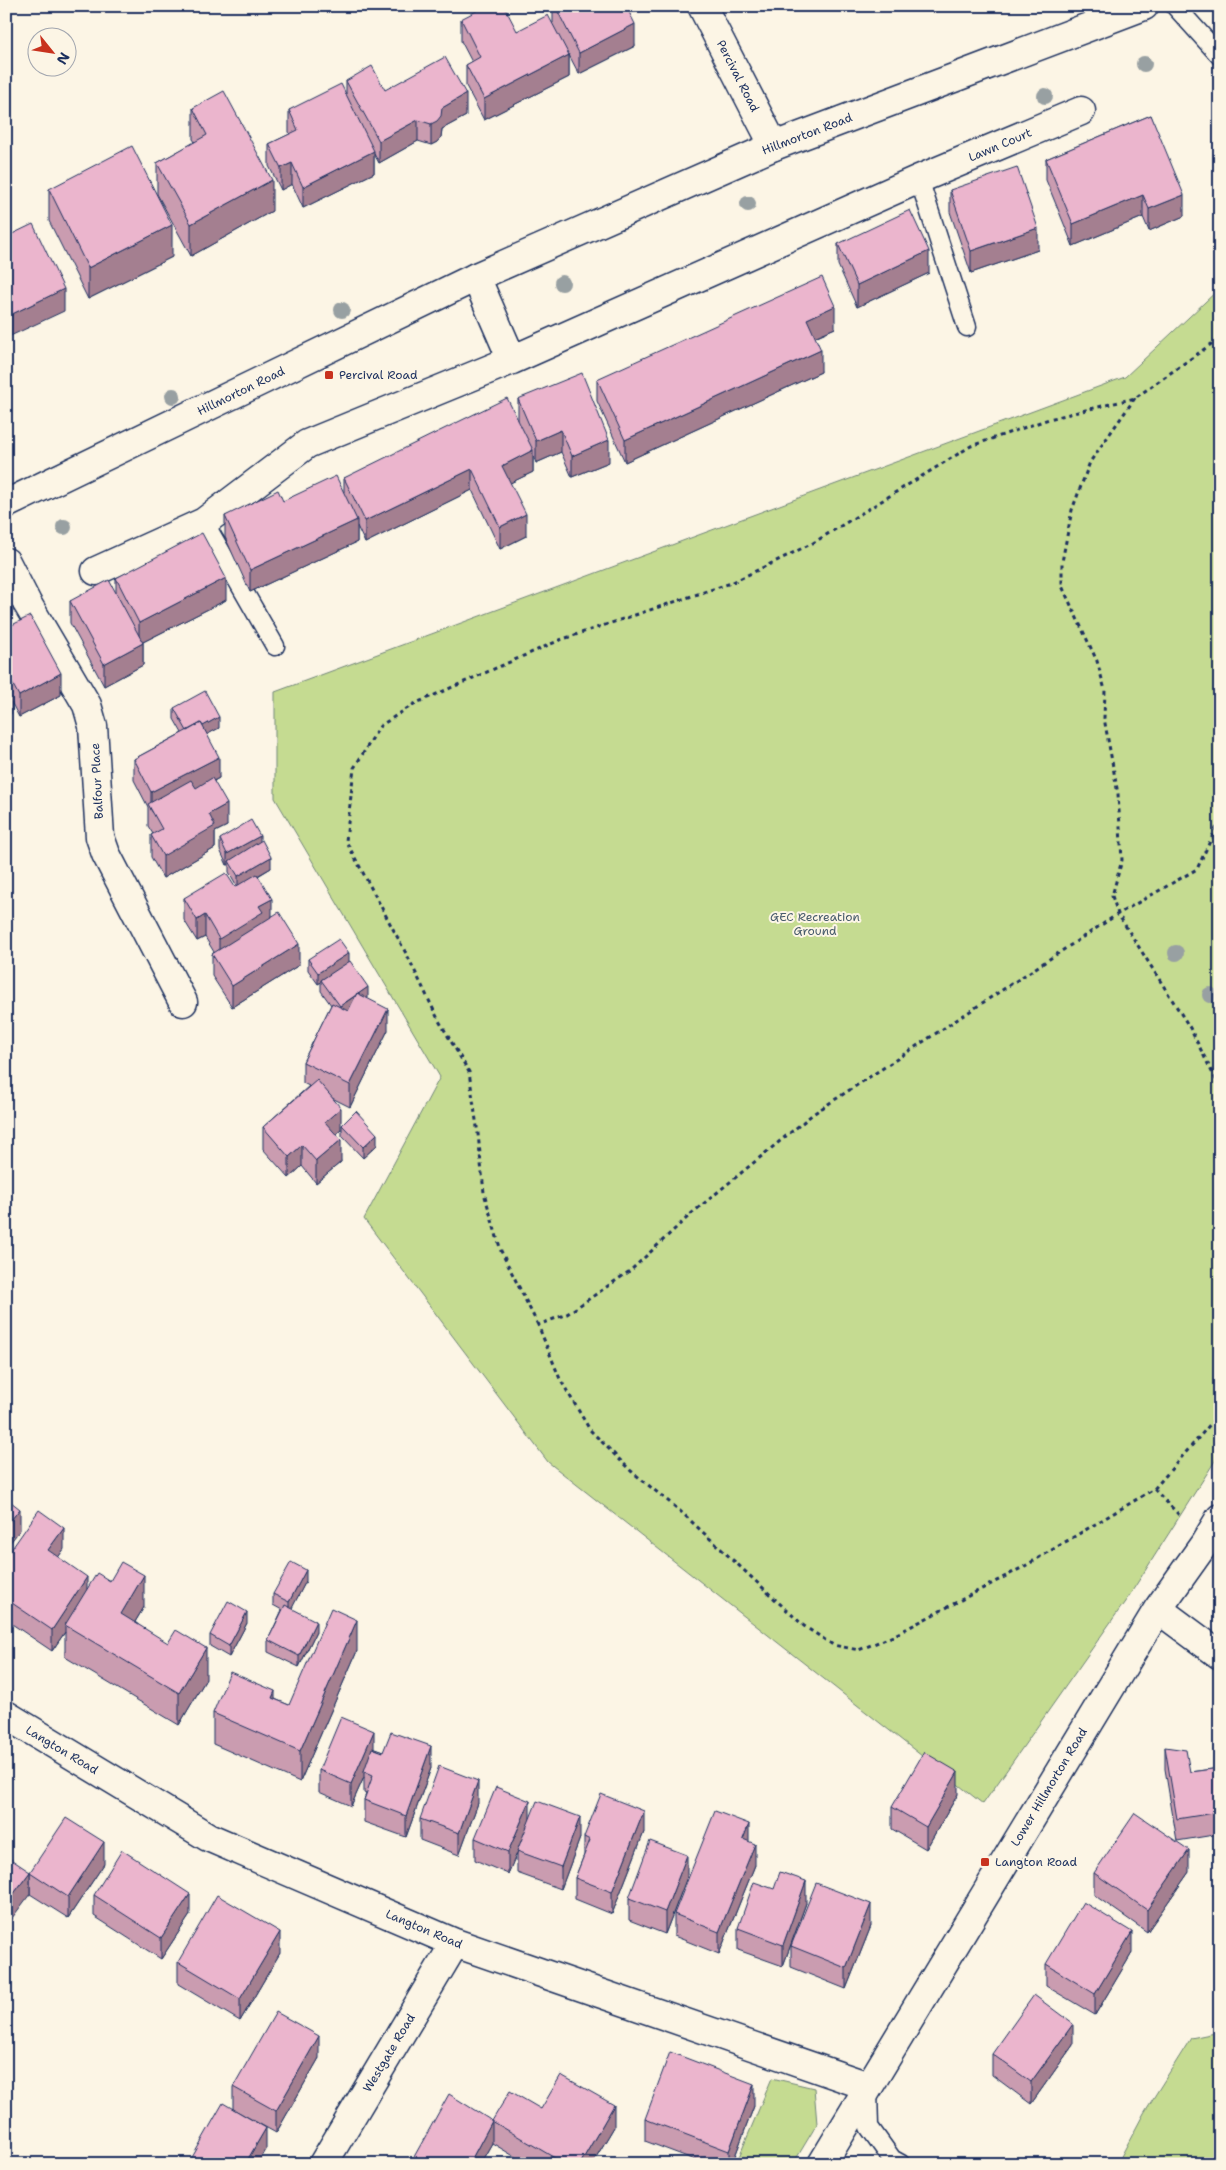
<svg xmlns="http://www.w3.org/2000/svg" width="1226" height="2170" font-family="'Shantell Sans',sans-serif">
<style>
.green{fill:#c5db91;stroke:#708578}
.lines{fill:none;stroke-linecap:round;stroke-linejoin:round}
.service-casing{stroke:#1b2f5e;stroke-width:21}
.minor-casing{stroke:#1b2f5e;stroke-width:31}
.trunk-casing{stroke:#1b2f5e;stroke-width:31}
.path{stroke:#1b2f5e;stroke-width:3;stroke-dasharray:4 4;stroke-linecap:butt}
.service{stroke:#fcf5e5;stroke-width:18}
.minor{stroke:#fcf5e5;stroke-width:28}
.trunk{stroke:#fcf5e5;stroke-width:28}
.tree{fill:#98a0a2}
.wall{fill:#ca9cb0;stroke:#1b2f5e}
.shaded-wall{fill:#a47f90;stroke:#1b2f5e}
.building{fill:#ebb5cd;stroke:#1b2f5e}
.poi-dot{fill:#c8321e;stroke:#fcf5e5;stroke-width:2}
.labels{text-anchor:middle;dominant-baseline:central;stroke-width:4;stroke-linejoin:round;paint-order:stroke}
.street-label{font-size:12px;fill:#1b2f5e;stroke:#fcf5e5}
.poi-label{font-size:12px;fill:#1b2f5e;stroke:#fcf5e5;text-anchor:start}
.park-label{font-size:12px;fill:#465a6b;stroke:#fcf5e5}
</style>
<rect width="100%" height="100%" fill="#fcf5e5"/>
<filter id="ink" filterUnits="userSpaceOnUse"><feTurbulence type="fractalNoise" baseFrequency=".02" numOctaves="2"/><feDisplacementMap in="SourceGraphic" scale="10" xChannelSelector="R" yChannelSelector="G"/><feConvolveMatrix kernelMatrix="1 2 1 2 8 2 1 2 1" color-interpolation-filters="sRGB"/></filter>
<g filter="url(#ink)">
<path class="green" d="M1220,288V1453L1129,1596L983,1804L548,1462L364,1219L440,1077L275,798V692L1125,377Z
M1220,2032V2164H1117L1144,2113L1191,2038Z
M772,2078L814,2088L817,2124L793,2164H736Z"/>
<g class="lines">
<g class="service-casing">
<path id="service" d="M1175,6L1220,56
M919,179L967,327
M204,522L275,646
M868,2091L869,2127L892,2159L901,2164"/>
</g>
<g class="minor-casing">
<path id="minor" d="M702,6L774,146
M512,360L919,179L1081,111
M6,562L27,603L87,705L93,726L100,837L106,854L183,1002
M96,571L204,522L307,444L512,360L476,277
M1158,1609L1220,1655
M6,1715L208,1837L455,1943L868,2086
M323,2164L455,1943
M822,2164L1158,1609L1205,1543L1220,1518"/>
</g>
<g class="trunk-casing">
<path id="trunk" d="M6,504L476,277L774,146L1144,6"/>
</g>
<path class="path" d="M1135,398L1090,462L1072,510L1062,562V586L1097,661L1105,690L1104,718L1118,794L1122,860L1112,896L1118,914L1190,1028L1220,1088
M1220,820L1197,869L1118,914L813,1114L691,1214L630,1271L567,1314L538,1325L560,1379L590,1430L631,1471L679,1510L804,1626L833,1645L859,1650L893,1636L1025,1566L1154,1489L1220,1413
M538,1325L501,1251L484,1193L478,1134L469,1072L438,1019L408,957L346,841L354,768L380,726L414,704L560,640L731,583L813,543L971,446L1049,419L1135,398L1220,338
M1154,1489L1181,1517"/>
<use href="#service" class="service"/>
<use href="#minor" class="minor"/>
<use href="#trunk" class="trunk"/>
</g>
<g class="tree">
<circle cx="1144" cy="64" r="8"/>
<circle cx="1045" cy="96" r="8"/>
<circle cx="748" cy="204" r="8"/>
<circle cx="562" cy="283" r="8"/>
<circle cx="342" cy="310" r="8"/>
<circle cx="173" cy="396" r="8"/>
<circle cx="64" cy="527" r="8"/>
<circle cx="1176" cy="953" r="8"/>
<circle cx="1210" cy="995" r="8"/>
</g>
<path class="wall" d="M553,6H626L635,46L579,74L569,55V77L484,120L466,86V65L472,62L461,41V19L517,31L553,23Z
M346,81L385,90L466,116L442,129L441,137L437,142L431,145L418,141L379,163L374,154V173L303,208L292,184L281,190L269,166V144L290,134L289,132V110L346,94Z
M193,108L272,211L191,256L157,194V163L195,142L193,139Z
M1151,115L1184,216L1149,231L1143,217L1073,246L1046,180V159Z
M49,189L172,257L88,299L49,221Z
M950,190L1038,250L971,273L950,212Z
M838,244L929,273L857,307L838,265Z
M835,328L815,337L821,372L625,462L597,401V379Z
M518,399L609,462L572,477L561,452L536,463L533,455V472L510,483L526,536L500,549L472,490L365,543L357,526V542L250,592L225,537V516L283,501L344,492V478L518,421Z
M116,578L226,600L143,642V665L104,686L70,623V601L116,593Z
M6,628L61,695L19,717L11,702V714L6,716Z
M174,708L219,728L207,734L219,778L214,781L227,826L215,832V848L163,878L151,857V835L153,834L148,826V807L134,780V759L182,733L174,719Z
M220,839L260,842L271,868L258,876L272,916L299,965L232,1007L212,976V954L214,952L205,937L197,941L184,920V898L235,887L237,886L229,872V864L227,865L220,850Z
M308,959L349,962L367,998L388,1030L350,1107L332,1098L341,1130L336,1134L341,1162L316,1183L302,1166L289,1178L263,1149V1127L309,1086L303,1083V1062L331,1005L321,991V982L318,984L308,970Z
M342,1125L377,1145L363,1158L342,1136Z
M64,1549L58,1557L87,1589L144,1607L135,1622L206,1679L179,1725L65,1657V1632L52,1651L6,1620V1557Z
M306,1581L291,1609L316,1632L299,1667L268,1652V1640L282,1610L273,1605V1594Z
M247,1623L229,1657L210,1646V1635Z
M357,1651L300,1782L213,1744V1713L275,1699L289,1705Z
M1165,1747L1190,1772L1220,1768V1834L1177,1841L1165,1769Z
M374,1749L431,1768L406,1837L364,1822V1800L366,1794L364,1793V1777L351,1806L319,1792V1770Z
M958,1794L926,1849L892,1829V1807Z
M478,1803L459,1855L420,1840V1819Z
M530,1820L580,1838L561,1889L517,1873V1851L508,1874L475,1860V1838Z
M644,1832L612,1914L575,1899V1878L584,1855V1837Z
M104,1864L68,1918L30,1894V1872Z
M755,1865L719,1954L674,1936V1914Z
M1189,1872L1147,1932L1094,1895V1873Z
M687,1877L665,1934L629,1920V1898Z
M94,1895L190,1915L161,1959L94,1916Z
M806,1903L783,1966L738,1950V1928Z
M871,1926L846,1989L791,1967V1946Z
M280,1953L240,2021L178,1984V1962Z
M1132,1953L1095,2015L1046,1986V1964Z
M1073,2045L1031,2104L992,2075V2054Z
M319,2058L276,2133L233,2109V2087Z
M754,2106L732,2164H706L645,2141V2119Z
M541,2109L614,2127L592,2164H527L492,2143L480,2164H410L492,2121Z"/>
<path class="shaded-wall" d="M635,24V46L579,74V53Z
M569,55V77L484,120V99Z
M466,94V116L442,129L441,137L437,142L431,145V124L442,108Z
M418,120V141L379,163V141Z
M374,151V173L303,208V187Z
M292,163V184L281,190V168Z
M272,180V211L191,256V224Z
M1143,195V217L1073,246V224Z
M1184,195V216L1149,231V209Z
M172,225V257L88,299V268Z
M1038,228V250L971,273V251Z
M929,251V273L857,307V285Z
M64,289V311L6,338V317Z
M835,306V328L807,340V319Z
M821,350V372L625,462V440Z
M561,430V452L536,463V441Z
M609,440V462L572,477V456Z
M533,450V472L502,487V466Z
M472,469V490L365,543V521Z
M526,514V536L500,549V527Z
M357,520V542L250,592V570Z
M226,578V600L139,644V623Z
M143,643V665L104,686V664Z
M61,673V695L19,717V696Z
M11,692V714L6,716V695Z
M219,717V728L188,745V734Z
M219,757V778L153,813L151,810V792Z
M227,804V826L215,832V848L163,878V856L209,814Z
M260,836V847L229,861V864L227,865V854Z
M271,857V868L238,887V876Z
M272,899V920L219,960V939L259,906Z
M205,915V937L197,941V920Z
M299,944V965L232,1007V986Z
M349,953V964L321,980V982L318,984V973Z
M368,987V998L339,1018V1007Z
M388,1009V1030L350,1107V1085Z
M341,1108V1130L325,1143V1122Z
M377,1134V1145L363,1158V1147Z
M341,1140V1162L316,1183V1161Z
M302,1145V1166L289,1178V1157Z
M20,1509V1530L6,1548V1526Z
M64,1528V1549L48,1572V1550Z
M306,1570V1581L289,1614V1602Z
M144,1575V1607L121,1645V1614Z
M87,1577V1599L65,1625V1632L52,1651V1630Z
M247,1612V1623L229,1657V1646Z
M357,1620V1651L300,1782V1751Z
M316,1621V1632L299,1667V1656Z
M206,1648V1679L179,1725V1693Z
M275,1691V1722L272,1698Z
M374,1731V1753L364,1771V1777L351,1806V1784Z
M431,1746V1768L406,1837V1816Z
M958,1772V1794L926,1849V1827Z
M478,1781V1803L459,1855V1833Z
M530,1801V1823L508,1874V1852Z
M644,1811V1832L612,1914V1892Z
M580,1817V1838L561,1889V1867Z
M749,1824V1846L743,1839Z
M104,1842V1864L68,1918V1897Z
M755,1844V1865L719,1954V1932Z
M1189,1850V1872L1147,1932V1910Z
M687,1855V1877L665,1934V1912Z
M30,1872V1894L6,1926V1904Z
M806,1881V1903L783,1966V1945Z
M190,1894V1915L161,1959V1938Z
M871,1904V1926L846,1989V1968Z
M280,1932V1953L240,2021V1999Z
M1132,1932V1953L1095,2015V1994Z
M1073,2024V2045L1031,2104V2082Z
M319,2036V2058L276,2133V2111Z
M754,2084V2106L732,2164H729V2151Z
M614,2105V2127L592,2164H580Z
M492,2121V2143L480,2164H469Z
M266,2128V2150L258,2164H245Z"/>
<path class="building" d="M486,6H504L517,31L548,15L569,55L484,99L466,65L480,57L461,19Z
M555,6H626L635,24L579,53Z
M445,57L466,94L442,108L441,116L437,121L431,124L418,120L379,141L346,81L372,66L385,90Z
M341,84L374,151L303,187L292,163L281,168L269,144L298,130L289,110Z
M224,91L272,180L191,224L157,163L207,135L193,108Z
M1151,115L1184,195L1149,209L1143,195L1073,224L1046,159Z
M132,146L172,225L88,268L49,189Z
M1017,167L1038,228L971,251L950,190Z
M910,210L929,251L857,285L838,244Z
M33,224L64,289L6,317V237Z
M822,277L835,306L807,319L821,350L625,440L597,379Z
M582,373L609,440L572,456L561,430L536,441L518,399Z
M507,398L533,450L502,466L526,514L500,527L472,469L365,521L344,478Z
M336,476L357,520L250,570L225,516L278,490L283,501Z
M202,533L226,578L139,623L116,578Z
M109,580L143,643L104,664L70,601Z
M30,616L61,673L19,696L6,672V628Z
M6,684L11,692L6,695Z
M205,691L219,717L203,726L201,723L187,731L174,708Z
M201,723L219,757L151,792L134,759Z
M212,778L227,804L209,814L215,826L163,856L151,835L162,829L148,804L191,780L196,788Z
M251,820L260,836L227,854L220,839Z
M262,840L271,857L238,876L229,861Z
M226,873L235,887L257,874L272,899L259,906L263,912L219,939L205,915L197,920L184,898Z
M279,912L299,944L232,986L212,954Z
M339,939L349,953L318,973L308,959Z
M350,961L368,987L358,994L357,993L356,995L340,1006L321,980Z
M357,993L388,1009L350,1085L303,1062L332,1003L348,1011Z
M317,1080L341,1108L325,1122L341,1140L316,1161L302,1145L289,1157L263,1127Z
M356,1111L377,1134L363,1147L342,1125Z
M6,1498L20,1509L6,1526Z
M39,1510L64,1528L48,1550L87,1577L52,1630L6,1599V1557Z
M121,1562L144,1575L121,1614L168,1643L176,1630L206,1648L179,1693L65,1625L97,1573L110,1581Z
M291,1562L306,1570L289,1602L273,1594Z
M228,1601L247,1612L229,1646L210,1635Z
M285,1605L316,1621L299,1656L268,1640Z
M331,1608L357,1620L300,1751L213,1713L230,1672L275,1691L272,1698L289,1705Z
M341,1717L374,1731L351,1784L319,1770Z
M391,1732L431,1746L406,1816L364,1800L373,1775L364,1771L372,1748L383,1752Z
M1165,1747L1186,1750L1190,1772L1220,1768V1812L1177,1819Z
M924,1752L958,1772L926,1827L892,1807Z
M439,1766L478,1781L459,1833L420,1819Z
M496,1787L530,1801L508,1852L475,1838Z
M601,1794L644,1811L612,1892L575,1878L590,1840L584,1837Z
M537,1801L580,1817L561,1867L517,1851Z
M715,1811L749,1824L743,1839L755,1844L719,1932L674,1914Z
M1135,1813L1189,1850L1147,1910L1094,1873Z
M66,1818L104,1842L68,1897L30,1872Z
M650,1841L687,1855L665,1912L629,1898Z
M122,1850L190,1894L161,1938L94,1895Z
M6,1856L30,1872L6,1904Z
M780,1872L806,1881L783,1945L738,1928L754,1882L774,1889Z
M816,1883L871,1904L846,1968L791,1946Z
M217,1895L280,1932L240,1999L178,1962Z
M1083,1902L1132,1932L1095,1994L1046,1964Z
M1034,1995L1073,2024L1031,2082L992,2054Z
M276,2012L319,2036L276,2111L233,2087Z
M670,2052L754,2084L729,2151L645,2119Z
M561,2075L614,2105L580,2164H565L492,2121L510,2091L541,2109Z
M449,2094L492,2121L469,2164H410Z
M223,2103L266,2128L245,2164H195L190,2161Z"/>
</g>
<g class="poi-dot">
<rect x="324" y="370" width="10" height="10" rx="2.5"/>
<rect x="980" y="1857" width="10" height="10" rx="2.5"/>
</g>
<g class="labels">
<g class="street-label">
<text transform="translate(738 76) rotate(63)">Percival Road</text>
<text transform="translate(807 134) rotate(-21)">Hillmorton Road</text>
<text transform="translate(1000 145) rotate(-23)">Lawn Court</text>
<text transform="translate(241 391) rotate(-26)">Hillmorton Road</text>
<text transform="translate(97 781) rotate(-93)">Balfour Place</text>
<text transform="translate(62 1750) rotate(31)">Langton Road</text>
<text transform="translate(1049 1787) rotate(-59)">Lower Hillmorton Road</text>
<text transform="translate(424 1929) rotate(23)">Langton Road</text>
<text transform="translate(389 2053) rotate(-59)">Westgate Road</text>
</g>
<g class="poi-label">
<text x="339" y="375">Percival Road</text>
<text x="995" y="1862">Langton Road</text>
</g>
<g class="park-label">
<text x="815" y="917">GEC Recreation<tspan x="815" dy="14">Ground</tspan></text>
</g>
</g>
<rect width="1226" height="2170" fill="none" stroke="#fcf5e5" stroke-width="25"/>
<rect x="12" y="12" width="1201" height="2145" fill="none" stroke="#1b2f5e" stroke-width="2" filter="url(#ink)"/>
<g transform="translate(52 52) rotate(120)"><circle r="24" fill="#fcf5e5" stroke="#a2a6af"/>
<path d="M0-4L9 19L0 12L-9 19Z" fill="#c8321e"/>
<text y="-8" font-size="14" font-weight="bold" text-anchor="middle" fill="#1b2f5e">N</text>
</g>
</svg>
